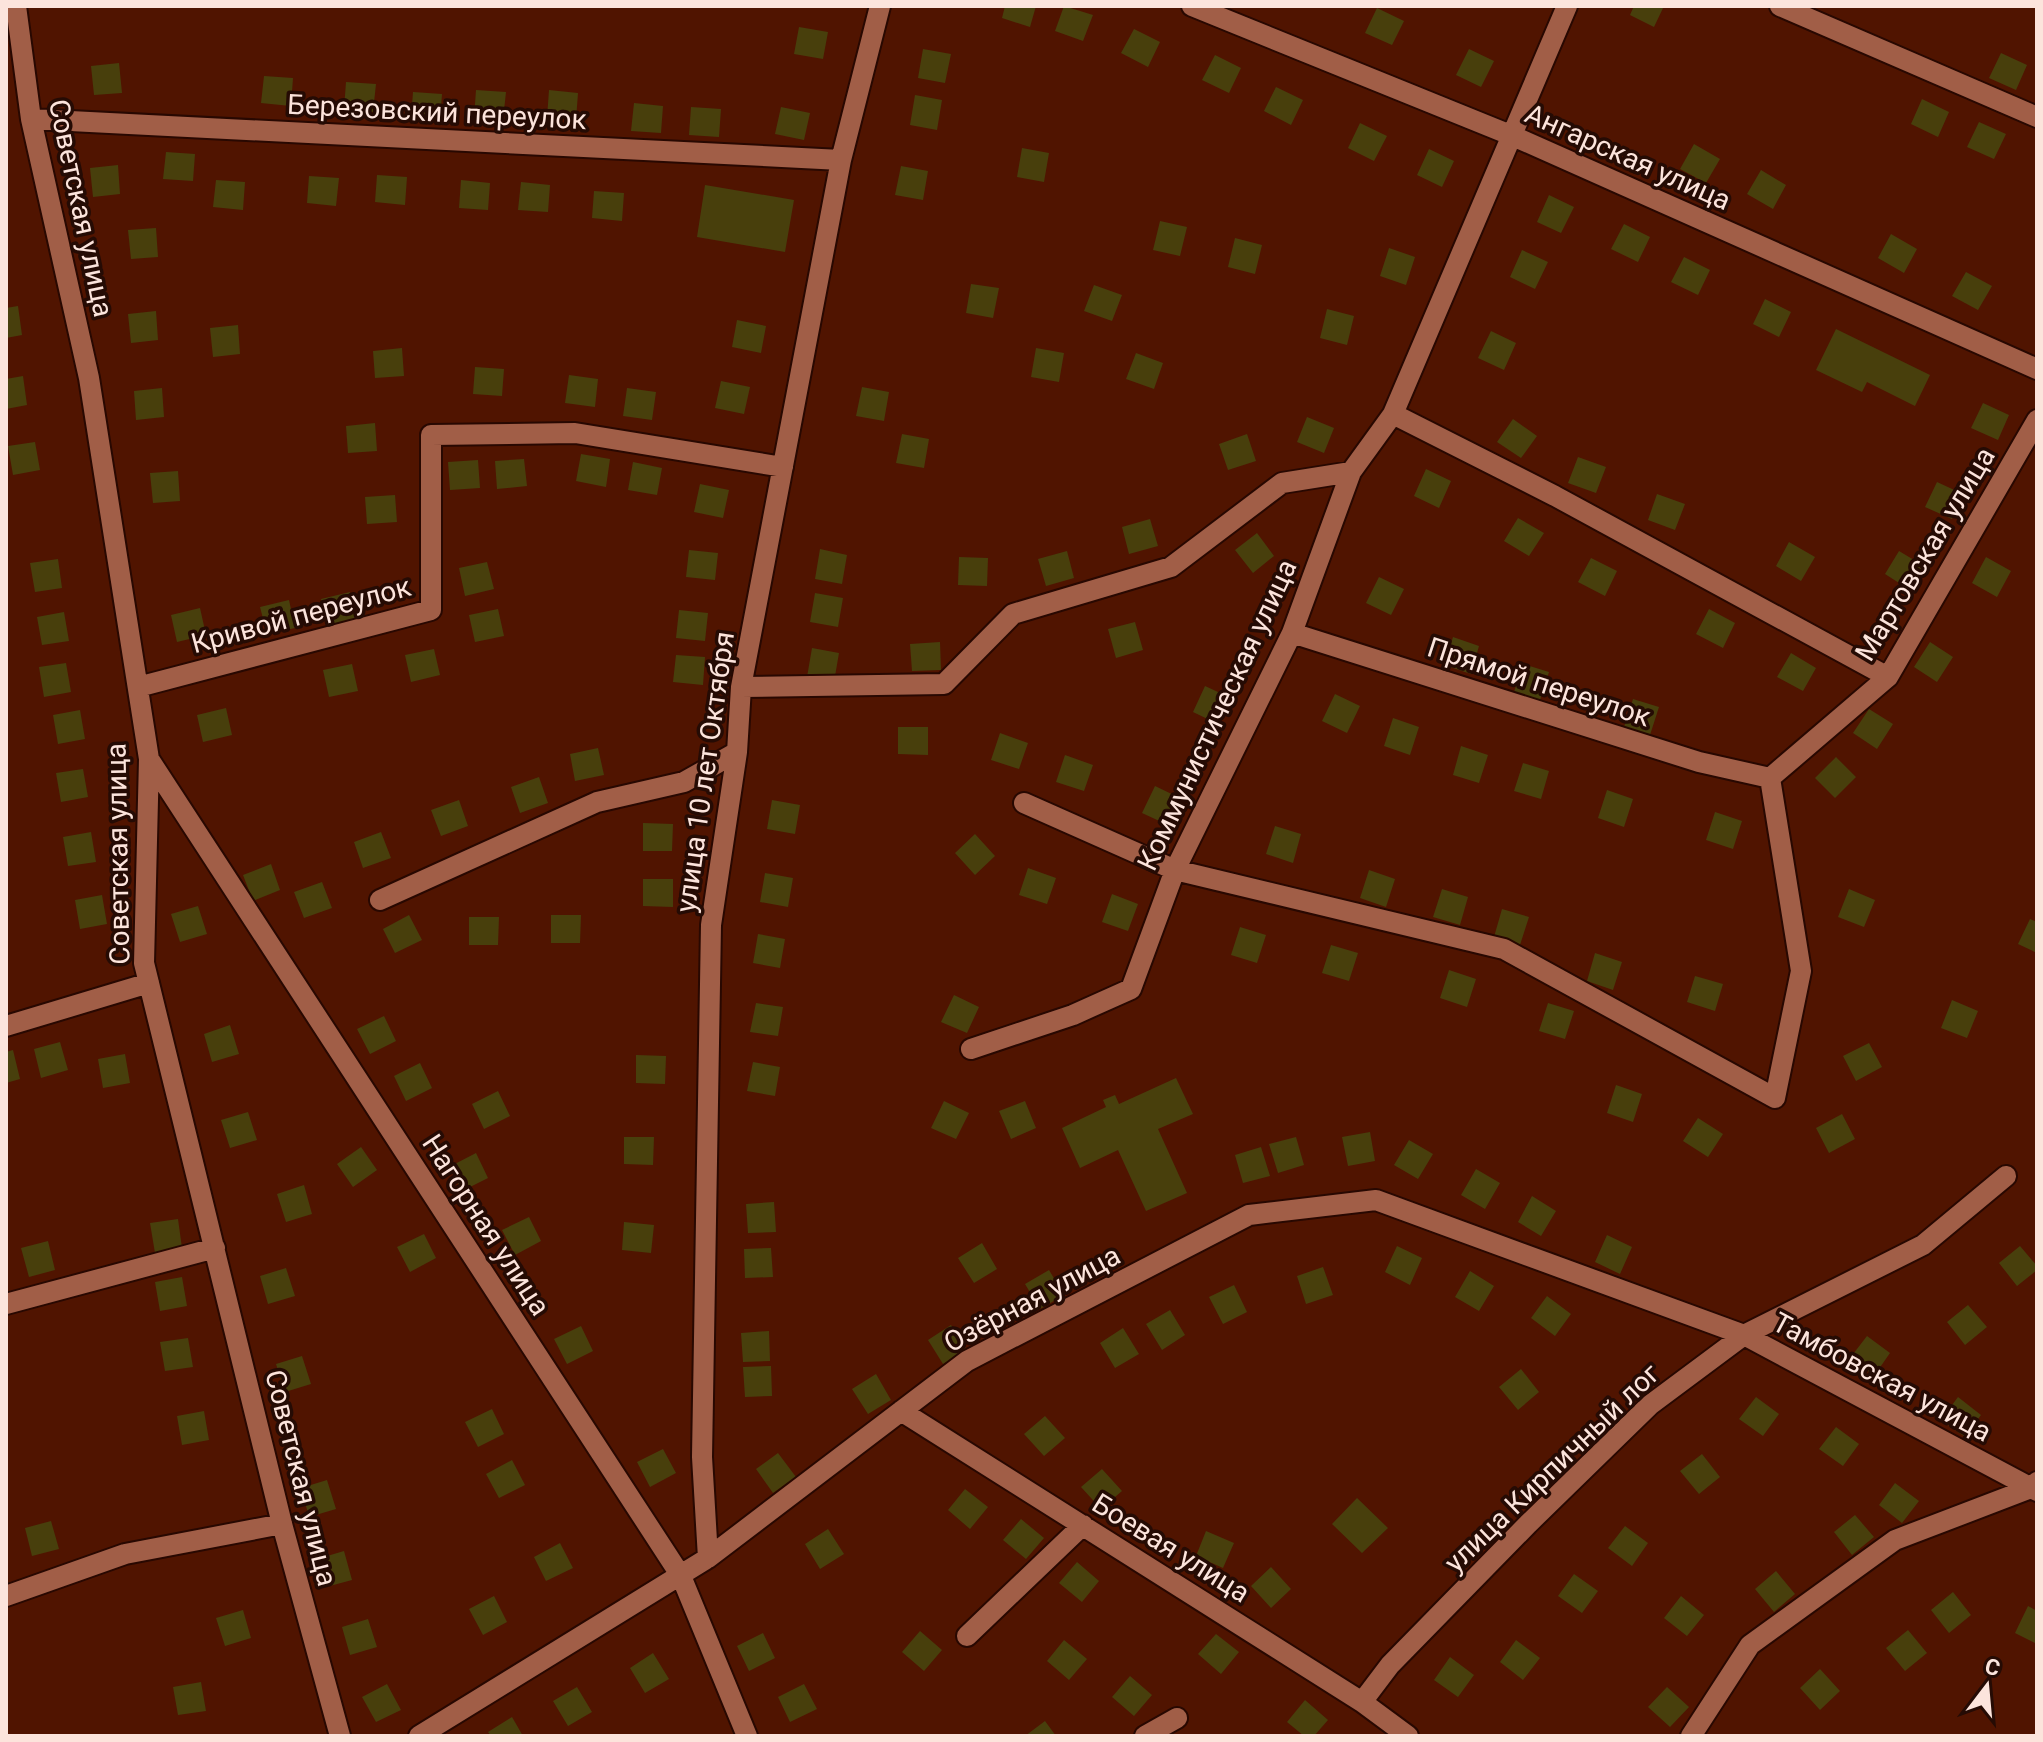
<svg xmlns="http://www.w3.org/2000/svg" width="2043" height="1742" font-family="Roboto,sans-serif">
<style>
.building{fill:#483f0c}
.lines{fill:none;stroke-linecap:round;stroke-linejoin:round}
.minor-casing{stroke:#280801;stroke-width:24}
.minor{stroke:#a15e47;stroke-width:20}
.labels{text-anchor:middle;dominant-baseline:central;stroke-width:7;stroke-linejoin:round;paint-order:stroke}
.street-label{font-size:28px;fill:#fce4dc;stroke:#250b04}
</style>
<rect width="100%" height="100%" fill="#501400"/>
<path class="building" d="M1005,6H1036L1030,27L1002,18Z
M1064,6L1093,15L1083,41L1055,31Z
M1634,6H1664L1654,27L1630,15Z
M1377,8L1404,21L1392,45L1365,33Z
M799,27L828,32L823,59L794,54Z
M1134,29L1160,42L1148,67L1121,53Z
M923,49L951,54L945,83L918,78Z
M1469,49L1494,61L1481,87L1456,75Z
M2001,53L2027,65L2016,90L1989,78Z
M1215,55L1241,68L1229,93L1202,80Z
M119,63L122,93L94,95L91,66Z
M264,76L293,78L291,106L261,103Z
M346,82L376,84L373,112L344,109Z
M1276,87L1303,100L1291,125L1264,111Z
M476,90L506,92L503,120L474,118Z
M549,90L578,93L576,120L547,118Z
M413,92L442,94L440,121L411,119Z
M915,95L942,100L937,130L910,125Z
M1922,99L1949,112L1938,137L1911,124Z
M634,103L663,106L661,133L631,131Z
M691,107L721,109L719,137L689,135Z
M781,107L810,113L804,140L775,134Z
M1979,122L2006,134L1994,159L1967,147Z
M1360,123L1387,136L1374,161L1348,148Z
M1694,144L1720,159L1706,183L1680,169Z
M1022,148L1049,153L1044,182L1017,177Z
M1429,149L1454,161L1442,187L1417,175Z
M166,152L195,154L193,181L163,179Z
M118,165L120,194L93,197L90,168Z
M901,166L928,171L923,200L895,195Z
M1761,170L1786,185L1773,209L1747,194Z
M377,175L407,177L405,205L375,202Z
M309,176L339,178L336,206L307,203Z
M216,180L245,182L243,210L213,207Z
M461,180L490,183L488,210L459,208Z
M521,182L550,185L548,212L518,210Z
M705,185L794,200L785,252L697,237Z
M594,191L624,193L622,221L592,218Z
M1549,195L1574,207L1561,233L1537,222Z
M1160,221L1187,227L1180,256L1153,250Z
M1624,224L1650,237L1638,262L1611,249Z
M156,228L158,257L131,259L128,230Z
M1891,234L1917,249L1904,273L1878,258Z
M1235,238L1262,245L1255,274L1228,267Z
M1389,248L1415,257L1406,285L1380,276Z
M1522,250L1548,262L1535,289L1510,277Z
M1684,257L1710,270L1698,295L1671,282Z
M1966,272L1992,286L1978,310L1952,296Z
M971,284L999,288L993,318L966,313Z
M1094,285L1122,295L1112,321L1084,311Z
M1765,299L1791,312L1779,337L1753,324Z
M18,306L22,335L6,338V308Z
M1327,309L1354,316L1347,345L1320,338Z
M156,311L158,340L131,343L128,314Z
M737,320L766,326L761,353L732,347Z
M238,325L240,354L213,357L210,328Z
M1836,329L1930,375L1915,406L1867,382L1862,392L1816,370Z
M1491,331L1516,343L1504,370L1478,358Z
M402,348L404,376L375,378L373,351Z
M1036,348L1064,353L1059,382L1031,377Z
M1136,353L1163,363L1154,389L1126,379Z
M475,367L504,369L502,396L473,394Z
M569,375L598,379L595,407L565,403Z
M23,376L27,405L6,409V379Z
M721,381L750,387L744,414L715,408Z
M862,387L889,392L884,421L856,416Z
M162,388L164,417L136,420L134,391Z
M627,388L656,392L652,420L623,416Z
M1983,403L2009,415L1998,440L1971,428Z
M1307,417L1334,428L1324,453L1297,442Z
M1513,419L1537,436L1521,458L1497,442Z
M375,423L377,451L348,453L346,426Z
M902,434L929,439L924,468L896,463Z
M1247,434L1256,461L1228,470L1219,444Z
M35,442L40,470L13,475L8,446Z
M581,454L610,459L606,487L576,481Z
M1578,457L1606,467L1596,493L1568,483Z
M524,459L527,486L497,489L495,461Z
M478,460L480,488L450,490L448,462Z
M633,462L662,468L657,495L628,490Z
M1426,469L1451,481L1439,508L1414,496Z
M178,471L180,501L153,503L150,473Z
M1937,482L1963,494L1952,519L1925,507Z
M700,484L729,490L723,518L694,512Z
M1657,494L1685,504L1675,530L1648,520Z
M395,495L397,522L367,524L365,497Z
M1518,518L1544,533L1529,556L1504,541Z
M1150,519L1158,546L1129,554L1122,527Z
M1257,533L1274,556L1253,573L1235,550Z
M1789,542L1815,557L1801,581L1776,566Z
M820,549L847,555L842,584L815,579Z
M689,550L718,553L715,580L686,577Z
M1067,551L1074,578L1046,586L1038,559Z
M1899,551L1924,566L1910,590L1885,574Z
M959,557L988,558L987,586L958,585Z
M1986,557L2011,571L1997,597L1972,583Z
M1591,558L1617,571L1605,596L1578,582Z
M58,559L62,588L35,592L30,563Z
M487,562L494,589L465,596L459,568Z
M1379,577L1404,589L1391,615L1366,603Z
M350,592L356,619L327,626L321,599Z
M815,593L843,598L838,627L810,622Z
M289,600L295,628L267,634L260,607Z
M200,608L206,635L177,642L171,615Z
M498,609L504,636L475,642L469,615Z
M1709,609L1735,623L1723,648L1696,634Z
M679,610L708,613L705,641L676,638Z
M64,612L69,641L42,645L37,617Z
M1135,622L1143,650L1116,658L1108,629Z
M1453,637L1479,646L1471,674L1444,665Z
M940,642L941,670L912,671L910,644Z
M1930,642L1953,657L1937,682L1914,667Z
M812,648L839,653L834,682L807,677Z
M434,649L440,675L411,682L405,655Z
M1791,653L1816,668L1803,691L1777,677Z
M676,655L705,657L703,685L673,682Z
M66,663L71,692L44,697L39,667Z
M352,664L358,691L329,697L323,670Z
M1523,664L1549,672L1540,700L1514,692Z
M1205,686L1231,698L1218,724L1193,712Z
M1335,694L1360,706L1347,733L1322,721Z
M1633,699L1659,707L1650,735L1624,727Z
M226,708L232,735L203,742L197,715Z
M1869,709L1893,724L1877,749L1853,733Z
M80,710L85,739L58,744L53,715Z
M1393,718L1419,727L1410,755L1384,746Z
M898,727H928V755L898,754Z
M1000,733L1028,743L1019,769L991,760Z
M1461,746L1488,755L1479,783L1453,775Z
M598,748L604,775L575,781L570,754Z
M1065,755L1093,765L1084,791L1056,782Z
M1836,757L1856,777L1835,798L1815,778Z
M1523,763L1549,771L1541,799L1514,791Z
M83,769L88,797L61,802L56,773Z
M539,777L548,803L520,813L511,787Z
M1155,786L1180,798L1168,825L1142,813Z
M1607,790L1633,799L1624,827L1598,818Z
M459,800L468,826L441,836L431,810Z
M772,800L800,805L795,834L767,829Z
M1715,812L1742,821L1733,849L1706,840Z
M643,823L673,824L672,851H643Z
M1275,826L1301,834L1293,863L1266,854Z
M91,832L96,862L68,866L63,837Z
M381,832L391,858L363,868L354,842Z
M975,834L995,856L975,875L955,853Z
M271,864L280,890L253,901L243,875Z
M1028,868L1056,878L1047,904L1019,895Z
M1369,870L1395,879L1386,907L1360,898Z
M765,873L793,878L788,907L760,902Z
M643,879H673V907L643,906Z
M322,882L332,908L304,918L294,892Z
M1442,889L1468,897L1460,925L1433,917Z
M1849,889L1875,900L1864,927L1838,917Z
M1112,894L1138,904L1128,931L1102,922Z
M102,895L107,924L80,929L75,900Z
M198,906L207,934L180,942L171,914Z
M1502,909L1529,917L1520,945L1494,937Z
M409,915L422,940L395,953L383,929Z
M551,915H581L580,943H551Z
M469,917H499L498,945H469Z
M2030,919L2037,922V953L2018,944Z
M1240,927L1266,935L1257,963L1231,955Z
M758,934L785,939L780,968L753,963Z
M1331,945L1358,953L1349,981L1322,973Z
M1595,953L1622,962L1613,990L1587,981Z
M1449,970L1476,979L1467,1007L1440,998Z
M1695,976L1723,984L1715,1011L1687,1002Z
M954,995L979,1007L967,1033L941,1022Z
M1952,1000L1978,1011L1967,1038L1941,1028Z
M756,1003L783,1007L778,1036L750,1032Z
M1548,1003L1574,1011L1565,1039L1539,1031Z
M384,1016L396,1041L370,1054L357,1029Z
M230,1025L239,1054L212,1062L204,1034Z
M60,1042L68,1070L41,1078L34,1049Z
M1869,1043L1882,1067L1856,1081L1843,1056Z
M13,1050L20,1079L6,1083V1052Z
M125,1054L130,1083L103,1088L98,1059Z
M636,1055L666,1056L665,1084L636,1083Z
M753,1062L780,1067L775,1096L747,1091Z
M420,1063L432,1088L406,1101L394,1076Z
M1176,1078L1193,1114L1158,1129L1187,1193L1146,1211L1118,1150L1080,1168L1062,1128L1106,1107L1103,1100L1115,1095L1119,1104Z
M1616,1085L1642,1094L1633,1122L1607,1113Z
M498,1091L510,1116L484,1129L472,1104Z
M944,1101L969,1113L956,1139L931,1128Z
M1025,1101L1036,1128L1011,1139L999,1111Z
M248,1112L257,1140L230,1148L221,1120Z
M1842,1114L1855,1139L1829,1153L1816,1128Z
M1698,1118L1723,1134L1708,1157L1683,1141Z
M1370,1132L1375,1161L1348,1166L1342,1137Z
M624,1137H654L653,1165L624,1164Z
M1296,1137L1304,1165L1278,1173L1269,1144Z
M1409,1140L1433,1154L1418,1179L1394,1165Z
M361,1147L377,1170L353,1187L337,1164Z
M1261,1147L1270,1176L1243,1183L1235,1155Z
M476,1153L488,1178L462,1191L449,1167Z
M1476,1169L1500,1183L1485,1209L1461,1195Z
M304,1185L312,1214L286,1222L277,1194Z
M1532,1196L1556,1211L1541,1236L1518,1222Z
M774,1202L776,1232L748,1233L746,1204Z
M529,1217L541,1241L515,1255L502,1230Z
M178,1219L182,1248L155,1253L150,1223Z
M624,1222L654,1225L651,1253L622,1250Z
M424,1234L436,1258L410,1272L397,1247Z
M1607,1235L1632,1247L1620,1274L1595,1262Z
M48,1241L55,1270L29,1277L21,1248Z
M982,1243L997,1269L974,1283L958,1258Z
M1397,1246L1422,1258L1410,1285L1385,1272Z
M2020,1246L2037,1266V1270L2017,1286L1999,1263Z
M771,1248L773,1277L745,1278L744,1249Z
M1323,1267L1333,1295L1306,1304L1297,1276Z
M286,1268L295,1296L268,1304L260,1276Z
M1049,1270L1064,1295L1040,1309L1025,1284Z
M1470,1271L1494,1286L1479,1311L1455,1297Z
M182,1277L187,1306L160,1311L155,1282Z
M1234,1285L1247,1312L1223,1324L1209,1297Z
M1547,1296L1571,1314L1555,1336L1531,1318Z
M1968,1305L1987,1327L1965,1345L1947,1322Z
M1170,1310L1185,1335L1162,1350L1146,1324Z
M951,1325L967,1350L943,1364L928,1340Z
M581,1326L593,1351L567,1364L554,1339Z
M1123,1328L1139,1354L1115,1368L1100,1343Z
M769,1331L770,1361L743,1362L741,1333Z
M1867,1336L1890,1353L1874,1376L1850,1358Z
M188,1338L193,1367L165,1371L160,1342Z
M302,1356L311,1384L285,1392L276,1364Z
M771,1366L772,1396L745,1397L743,1367Z
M1521,1369L1539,1392L1518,1410L1499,1387Z
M876,1374L891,1400L868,1414L852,1389Z
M1756,1397L1779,1414L1763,1436L1739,1419Z
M1958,1397L1981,1415L1965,1437L1941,1420Z
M492,1409L504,1434L478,1447L465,1422Z
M204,1411L209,1440L182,1445L177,1416Z
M1045,1416L1065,1438L1044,1456L1024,1434Z
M1836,1427L1859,1444L1843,1466L1819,1449Z
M663,1449L676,1473L650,1487L637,1462Z
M778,1453L796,1477L773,1493L756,1469Z
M1702,1454L1720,1477L1699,1494L1680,1471Z
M512,1460L525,1485L499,1498L486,1474Z
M1102,1469L1122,1491L1101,1509L1081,1487Z
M327,1480L336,1509L309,1517L301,1488Z
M1895,1483L1919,1501L1902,1523L1879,1505Z
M965,1489L988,1507L970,1529L948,1510Z
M1357,1498L1388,1528L1362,1553L1332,1524Z
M1855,1515L1874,1537L1852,1555L1834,1532Z
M1021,1519L1044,1538L1026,1559L1003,1540Z
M51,1521L59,1549L32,1556L25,1528Z
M1625,1526L1648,1543L1632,1566L1608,1548Z
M828,1529L844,1554L820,1569L805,1544Z
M1206,1531L1234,1543L1223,1568L1196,1556Z
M560,1543L573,1568L546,1581L534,1557Z
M344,1551L352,1580L326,1587L317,1559Z
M1077,1562L1099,1581L1082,1602L1059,1583Z
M1271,1567L1291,1589L1271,1608L1251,1586Z
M1776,1571L1795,1594L1774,1612L1755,1589Z
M1574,1574L1598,1591L1582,1613L1558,1596Z
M1953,1592L1971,1615L1949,1633L1931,1610Z
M494,1596L507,1622L483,1635L469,1609Z
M1681,1596L1704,1615L1687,1636L1664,1618Z
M2028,1606L2037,1611V1644L2015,1633Z
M243,1610L251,1638L225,1646L216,1618Z
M368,1619L377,1647L350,1655L342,1627Z
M1908,1630L1927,1653L1905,1671L1886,1648Z
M920,1631L942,1650L924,1671L902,1652Z
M763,1633L775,1658L749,1671L737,1646Z
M1216,1634L1239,1652L1221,1674L1198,1654Z
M1064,1640L1087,1659L1069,1680L1047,1661Z
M1516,1640L1540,1658L1523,1680L1500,1662Z
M653,1653L669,1679L645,1693L630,1668Z
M1450,1657L1474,1675L1458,1697L1434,1680Z
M1820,1669L1840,1691L1820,1710L1800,1688Z
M1130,1676L1152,1695L1134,1716L1112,1697Z
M201,1682L206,1711L178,1715L173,1687Z
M387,1684L401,1710L376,1722L362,1697Z
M804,1684L817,1709L790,1722L778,1697Z
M577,1687L592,1712L568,1726L553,1701Z
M1667,1687L1689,1707L1670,1727L1648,1707Z
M1305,1700L1328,1720L1314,1736H1304L1287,1722Z
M512,1717L523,1736H491L488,1732Z
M1045,1721L1056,1736H1025Z"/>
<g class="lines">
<g class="minor-casing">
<path id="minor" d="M16,6L31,119L89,378L149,759L144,963L282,1524L340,1736
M1192,6L1513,136L2037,369
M1780,6L2037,117
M31,119L841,160
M1393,414L1555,496L1888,677
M1292,633L1699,762L1770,778
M138,687L431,610V435L575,433L783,467
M741,687L944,684L1013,614L1171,567L1282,483L1351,472
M149,759L681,1576L747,1736
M1024,803L1175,870L1504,949L1775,1098L1801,971L1770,778L1888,677L2037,420
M380,900L597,802L684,782L737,752
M6,1026L149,983
M971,1049L1073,1015L1131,989L1175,870L1292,633L1351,472L1393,414L1567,6
M6,1304L215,1248
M901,1411L1362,1702L1408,1736
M708,1558L702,1457L711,925L737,752L741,687L841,160L880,6
M6,1596L125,1554L282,1524
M967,1636L1083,1525
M1362,1702L1390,1665L1528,1524L1650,1405L1744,1335L1923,1245L2006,1176
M419,1736L708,1558L967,1361L1249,1215L1376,1200L1744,1335L2037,1491
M1145,1736L1177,1718
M1691,1736L1750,1645L1895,1540L2031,1488L2037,1482"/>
</g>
<use href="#minor" class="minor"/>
</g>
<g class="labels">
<g class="street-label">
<text transform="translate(437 112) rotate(3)">Березовский переулок</text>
<text transform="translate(1628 157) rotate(24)">Ангарская улица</text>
<text transform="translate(81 208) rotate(78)">Советская улица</text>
<text transform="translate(1925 554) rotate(-59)">Мартовская улица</text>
<text transform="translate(301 615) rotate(-15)">Кривой переулок</text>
<text transform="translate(1539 682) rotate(18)">Прямой переулок</text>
<text transform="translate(1217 715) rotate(-65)">Коммунистическая улица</text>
<text transform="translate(705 772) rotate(-82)">улица 10 лет Октября</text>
<text transform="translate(118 854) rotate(-91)">Советская улица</text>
<text transform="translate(486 1225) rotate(57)">Нагорная улица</text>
<text transform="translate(1032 1299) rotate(-28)">Озёрная улица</text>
<text transform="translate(1882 1377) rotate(28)">Тамбовская улица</text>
<text transform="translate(1552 1468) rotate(-44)">улица Кирпичный лог</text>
<text transform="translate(301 1478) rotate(76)">Советская улица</text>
<text transform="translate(1171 1548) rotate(32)">Боевая улица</text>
</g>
</g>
<rect width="2043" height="1742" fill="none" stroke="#fce4dc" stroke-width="16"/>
<g transform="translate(1987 1686) rotate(16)" stroke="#250b04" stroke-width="6" paint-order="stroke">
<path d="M0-6L14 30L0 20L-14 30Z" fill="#fce4dc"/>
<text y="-12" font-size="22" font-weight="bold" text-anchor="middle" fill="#fce4dc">С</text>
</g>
</svg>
